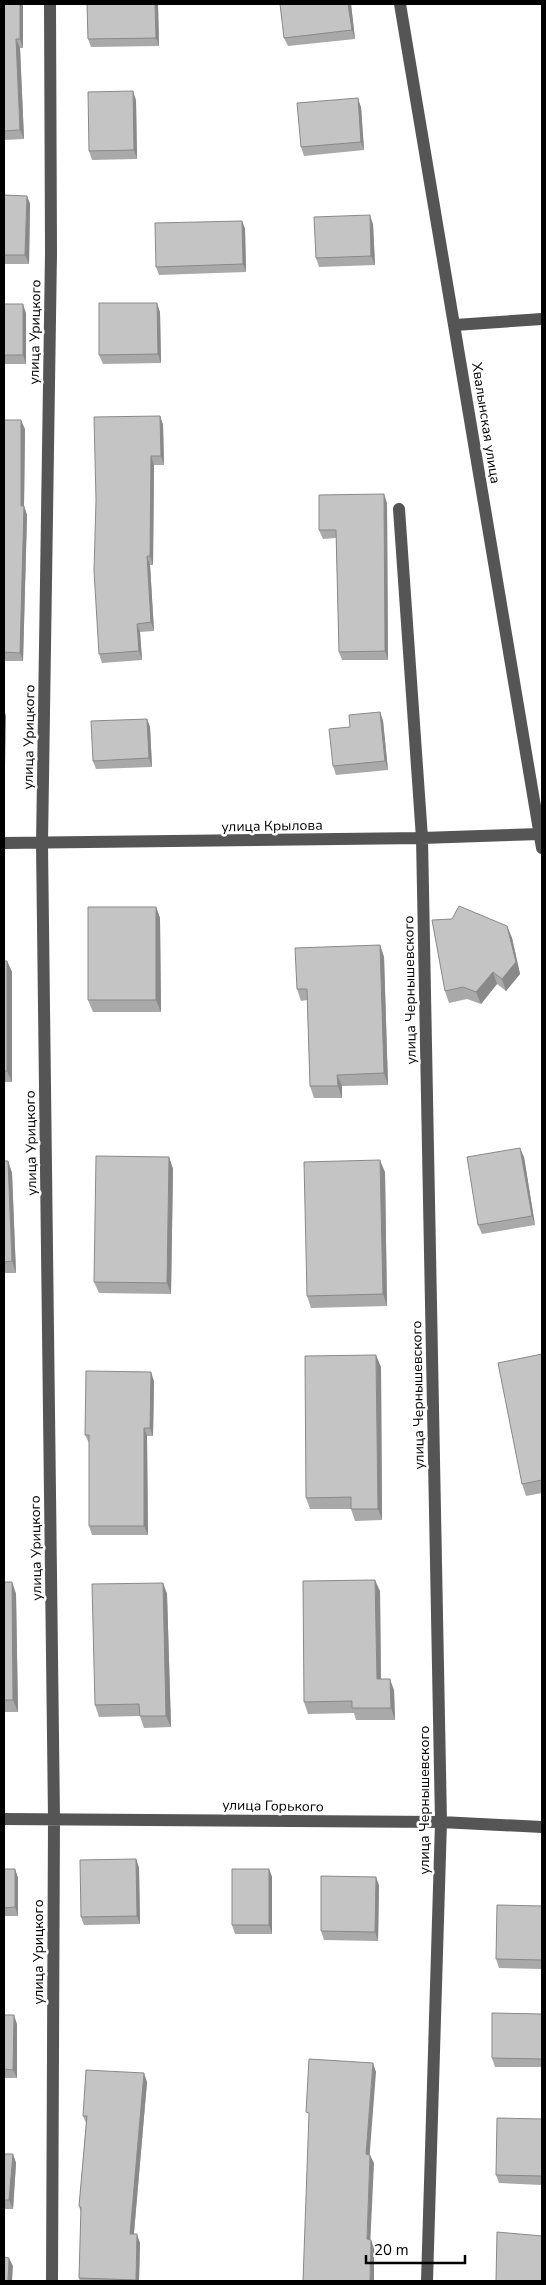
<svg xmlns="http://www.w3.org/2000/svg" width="546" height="2285" font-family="'Nunito Sans',sans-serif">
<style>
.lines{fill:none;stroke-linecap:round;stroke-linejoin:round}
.minor{stroke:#555;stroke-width:12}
.wall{fill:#a9a9a9}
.shaded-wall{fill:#898989}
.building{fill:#c4c4c4;stroke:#898989}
.labels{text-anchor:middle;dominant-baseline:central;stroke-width:5;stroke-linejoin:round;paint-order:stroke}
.street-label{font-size:14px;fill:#000;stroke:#fff}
</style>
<rect width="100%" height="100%" fill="#fff"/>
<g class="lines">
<path class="minor" d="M50,4L51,253L42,844L54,1818L52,2281
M400,4L542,848
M455,325L542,319
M399,509L422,838L441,1822L427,2281
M4,843L422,838L540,834
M4,1819L441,1822L542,1827"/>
</g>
<path class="wall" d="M4,4H23V48H20L24,139L4,140Z
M87,4H158L159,46L91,47L88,39Z
M280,4H351L355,39L288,46L284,38Z
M136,100L137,159L92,160L89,151Z
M361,107L364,150L304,156L301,147Z
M4,195L27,196L30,204L29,264H4Z
M242,221L245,229L246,272L159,275L156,267Z
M373,224L375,265L319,267L316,258Z
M4,304L26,313V364H4Z
M160,312L161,363L103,364L99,355Z
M160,416L163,425L164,465H154L153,565H150L154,631L140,632L142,660L102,663L99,654Z
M4,420L25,429L24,506L27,515L23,661H4Z
M387,503L388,660H342L339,652L336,538L323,539L319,530Z
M380,712L383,721L388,770L336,775L333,766Z
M147,719L150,727L152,767L96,769L93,761Z
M156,907L160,918L161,1012H93L88,1000Z
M507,926L512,938L520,974L506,991L497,984L481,1004L467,999L449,1003L445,991Z
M380,945L384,957L388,1085L342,1086V1098H314L310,1086L307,1000L301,1001L297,989Z
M4,961H7L12,972V1082H4Z
M169,1157L173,1169L171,1294L99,1293L94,1282Z
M524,1157L535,1225L482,1234L478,1225Z
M4,1161H8L12,1173L16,1273H4Z
M385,1172L387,1306L311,1308L307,1296Z
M542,1354V1493L526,1496L522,1484Z
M381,1367L382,1520L355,1521L351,1509H310L306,1498Z
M154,1381L153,1436H147L148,1535H92L89,1526V1443L85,1435Z
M4,1582H12L16,1594L18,1712H4Z
M163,1583L167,1594L171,1727L144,1728L140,1716L99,1717L95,1705Z
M380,1591L381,1679L394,1690L395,1720H356L354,1713L308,1714L304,1702Z
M136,1859L139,1868L140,1924L84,1925L81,1917Z
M4,1869H15L18,1878V1916H4Z
M269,1869L272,1877V1934H235L232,1925Z
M379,1885L378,1941L324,1940L321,1931Z
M542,1906V1969L499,1968L496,1959Z
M542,2014V2067H495L492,2058Z
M4,2015L17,2024V2078H4Z
M147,2082L134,2234L140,2243L139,2281H80L79,2278L81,2213L79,2206L86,2123L83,2116Z
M542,2119V2185L499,2183L496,2175Z
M4,2154H13L16,2163L13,2209H4Z"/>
<path class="shaded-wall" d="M20,4H23V48L20,39Z
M155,4H158L159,46L156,38Z
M348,4H351L355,39L352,30Z
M16,39L20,48L24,139L20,130Z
M133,91L136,100L137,159L134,150Z
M358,98L361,107L364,150L361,142Z
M27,196L30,204L29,264L25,255Z
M370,215L373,224L375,265L371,256Z
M242,221L245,229L246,272L243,264Z
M157,303L160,312L161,363L158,354Z
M23,304L26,313V364L23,355Z
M160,416L163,425L164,465L161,456Z
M21,420L25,429L24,506L27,515L23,661L20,653Z
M151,456L154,465L153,565L150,556Z
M384,494L387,503L388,660L385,651Z
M147,556L150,565L154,631L151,622Z
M137,624L140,632L142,660L139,651Z
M4,709L6,716L5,767L4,764Z
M380,712L383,721L388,770L385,761Z
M147,719L150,727L152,767L149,758Z
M156,907L160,918L161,1012L156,1000Z
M507,926L512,938L520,974L506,991L502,979Z
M380,945L384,957L388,1085L384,1073Z
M7,961L12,972V1082L7,1071Z
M493,972L497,984L481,1004L476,992Z
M337,1075L342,1086V1098L338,1086Z
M520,1148L524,1157L535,1225L532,1216Z
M169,1157L173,1169L171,1294L167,1283Z
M380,1160L385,1172L387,1306L383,1294Z
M8,1161L12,1173L16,1273L12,1261Z
M376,1355L381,1367L382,1520L378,1509Z
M151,1372L154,1381L153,1436L150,1428Z
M144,1428L147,1436L148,1535L144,1526Z
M375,1580L380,1591L381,1691L377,1679Z
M12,1582L16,1594L18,1712L13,1700Z
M163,1583L167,1594L171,1727L166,1716Z
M390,1679L394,1690L395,1720L391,1708Z
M136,1859L139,1868L140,1924L137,1916Z
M15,1869L18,1878V1916L15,1907Z
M269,1869L272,1877V1934L269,1925Z
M376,1877L379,1885L378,1941L375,1932Z
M14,2015L17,2024V2078L13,2070Z
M373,2063L376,2072L369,2163L366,2154Z
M144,2073L147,2082L133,2243L130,2234Z
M13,2154L16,2163L13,2209L9,2200Z
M370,2155L374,2163L370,2248L367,2239Z
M137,2234L140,2243L139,2281H137L136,2280Z
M371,2240L374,2248V2281H370Z
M9,2258L13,2266L12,2281H8Z"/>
<path class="building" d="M4,4H20V39H16L20,130L4,131Z
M87,4H155L156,38L88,39Z
M280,4H348L352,30L284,38Z
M133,91L134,150L89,151L88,92Z
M358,98L361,142L301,147L297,103Z
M4,195L27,196L25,255H4Z
M370,215L371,256L316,258L314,217Z
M242,221L243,264L156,267L155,223Z
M99,303H157L158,354L99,355Z
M4,304H23V355H4Z
M160,416L161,456H151L150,556H147L151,622L137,624L139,651L99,654L94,571L96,500L94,417Z
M4,420H21V506H24L20,653L4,652Z
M384,494L385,651L339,652L336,530H319V495Z
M380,712L385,761L333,766L329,729L350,727L349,715Z
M147,719L149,758L93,761L91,721Z
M459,906L507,926L516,962L502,979L493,972L476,992L463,987L445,991L432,920L452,919Z
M88,907H156V1000H88Z
M380,945L384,1073L337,1075L338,1086H310L307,989H297L295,948Z
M4,961H7V1071H4Z
M520,1148L532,1216L478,1225L467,1157Z
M96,1156L169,1157L167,1283L94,1282Z
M380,1160L383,1294L307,1296L304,1162Z
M4,1161H8L12,1261L4,1262Z
M542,1354V1480L522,1484L498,1363Z
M376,1355L378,1509H351V1497L306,1498L305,1356Z
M86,1371L151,1372L150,1428H144V1526H89V1435H85Z
M375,1580L377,1679H390L391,1708H352V1701L304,1702L303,1581Z
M4,1582H12L13,1700H4Z
M163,1583L166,1716H140L139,1704L95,1705L92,1584Z
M136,1859L137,1916L81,1917L80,1860Z
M4,1869H15V1907L4,1908Z
M232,1869H269V1925H232Z
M321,1876L376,1877L375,1932L321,1931Z
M497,1905L542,1906V1960L496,1959Z
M492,2013L542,2014V2059L492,2058Z
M4,2015H14L13,2070L4,2069Z
M309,2059L373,2063L366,2154L370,2155L367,2239L371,2240L370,2281H303L309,2113L306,2112Z
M86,2070L144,2073L130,2234H137L136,2280L79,2278L81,2207L79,2206L87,2116H83Z
M497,2118L542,2119V2176L496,2175Z
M4,2154H13L9,2200H4Z
M497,2232L542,2236V2281H496Z
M4,2257L9,2258L8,2281H4Z"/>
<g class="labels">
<g class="street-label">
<text transform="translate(35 332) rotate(-89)">улица Урицкого</text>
<text transform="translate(486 423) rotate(81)">Хвалынская улица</text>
<text transform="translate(29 737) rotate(-89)">улица Урицкого</text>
<text transform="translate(272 826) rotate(-1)">улица Крылова</text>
<text transform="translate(410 990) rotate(-91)">улица Чернышевского</text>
<text transform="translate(31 1143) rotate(-91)">улица Урицкого</text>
<text transform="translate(418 1395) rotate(-91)">улица Чернышевского</text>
<text transform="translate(36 1548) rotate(-91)">улица Урицкого</text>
<text transform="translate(424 1800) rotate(-90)">улица Чернышевского</text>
<text transform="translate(273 1806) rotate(1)">улица Горького</text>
<text transform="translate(38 1952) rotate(-90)">улица Урицкого</text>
</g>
</g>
<rect width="546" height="2285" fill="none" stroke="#000000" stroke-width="10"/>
<path d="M366 2255v8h99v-8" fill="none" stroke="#000000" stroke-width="2.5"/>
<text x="374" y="2255" font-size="15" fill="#000000" stroke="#ffffff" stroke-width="4" paint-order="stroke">20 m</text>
</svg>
